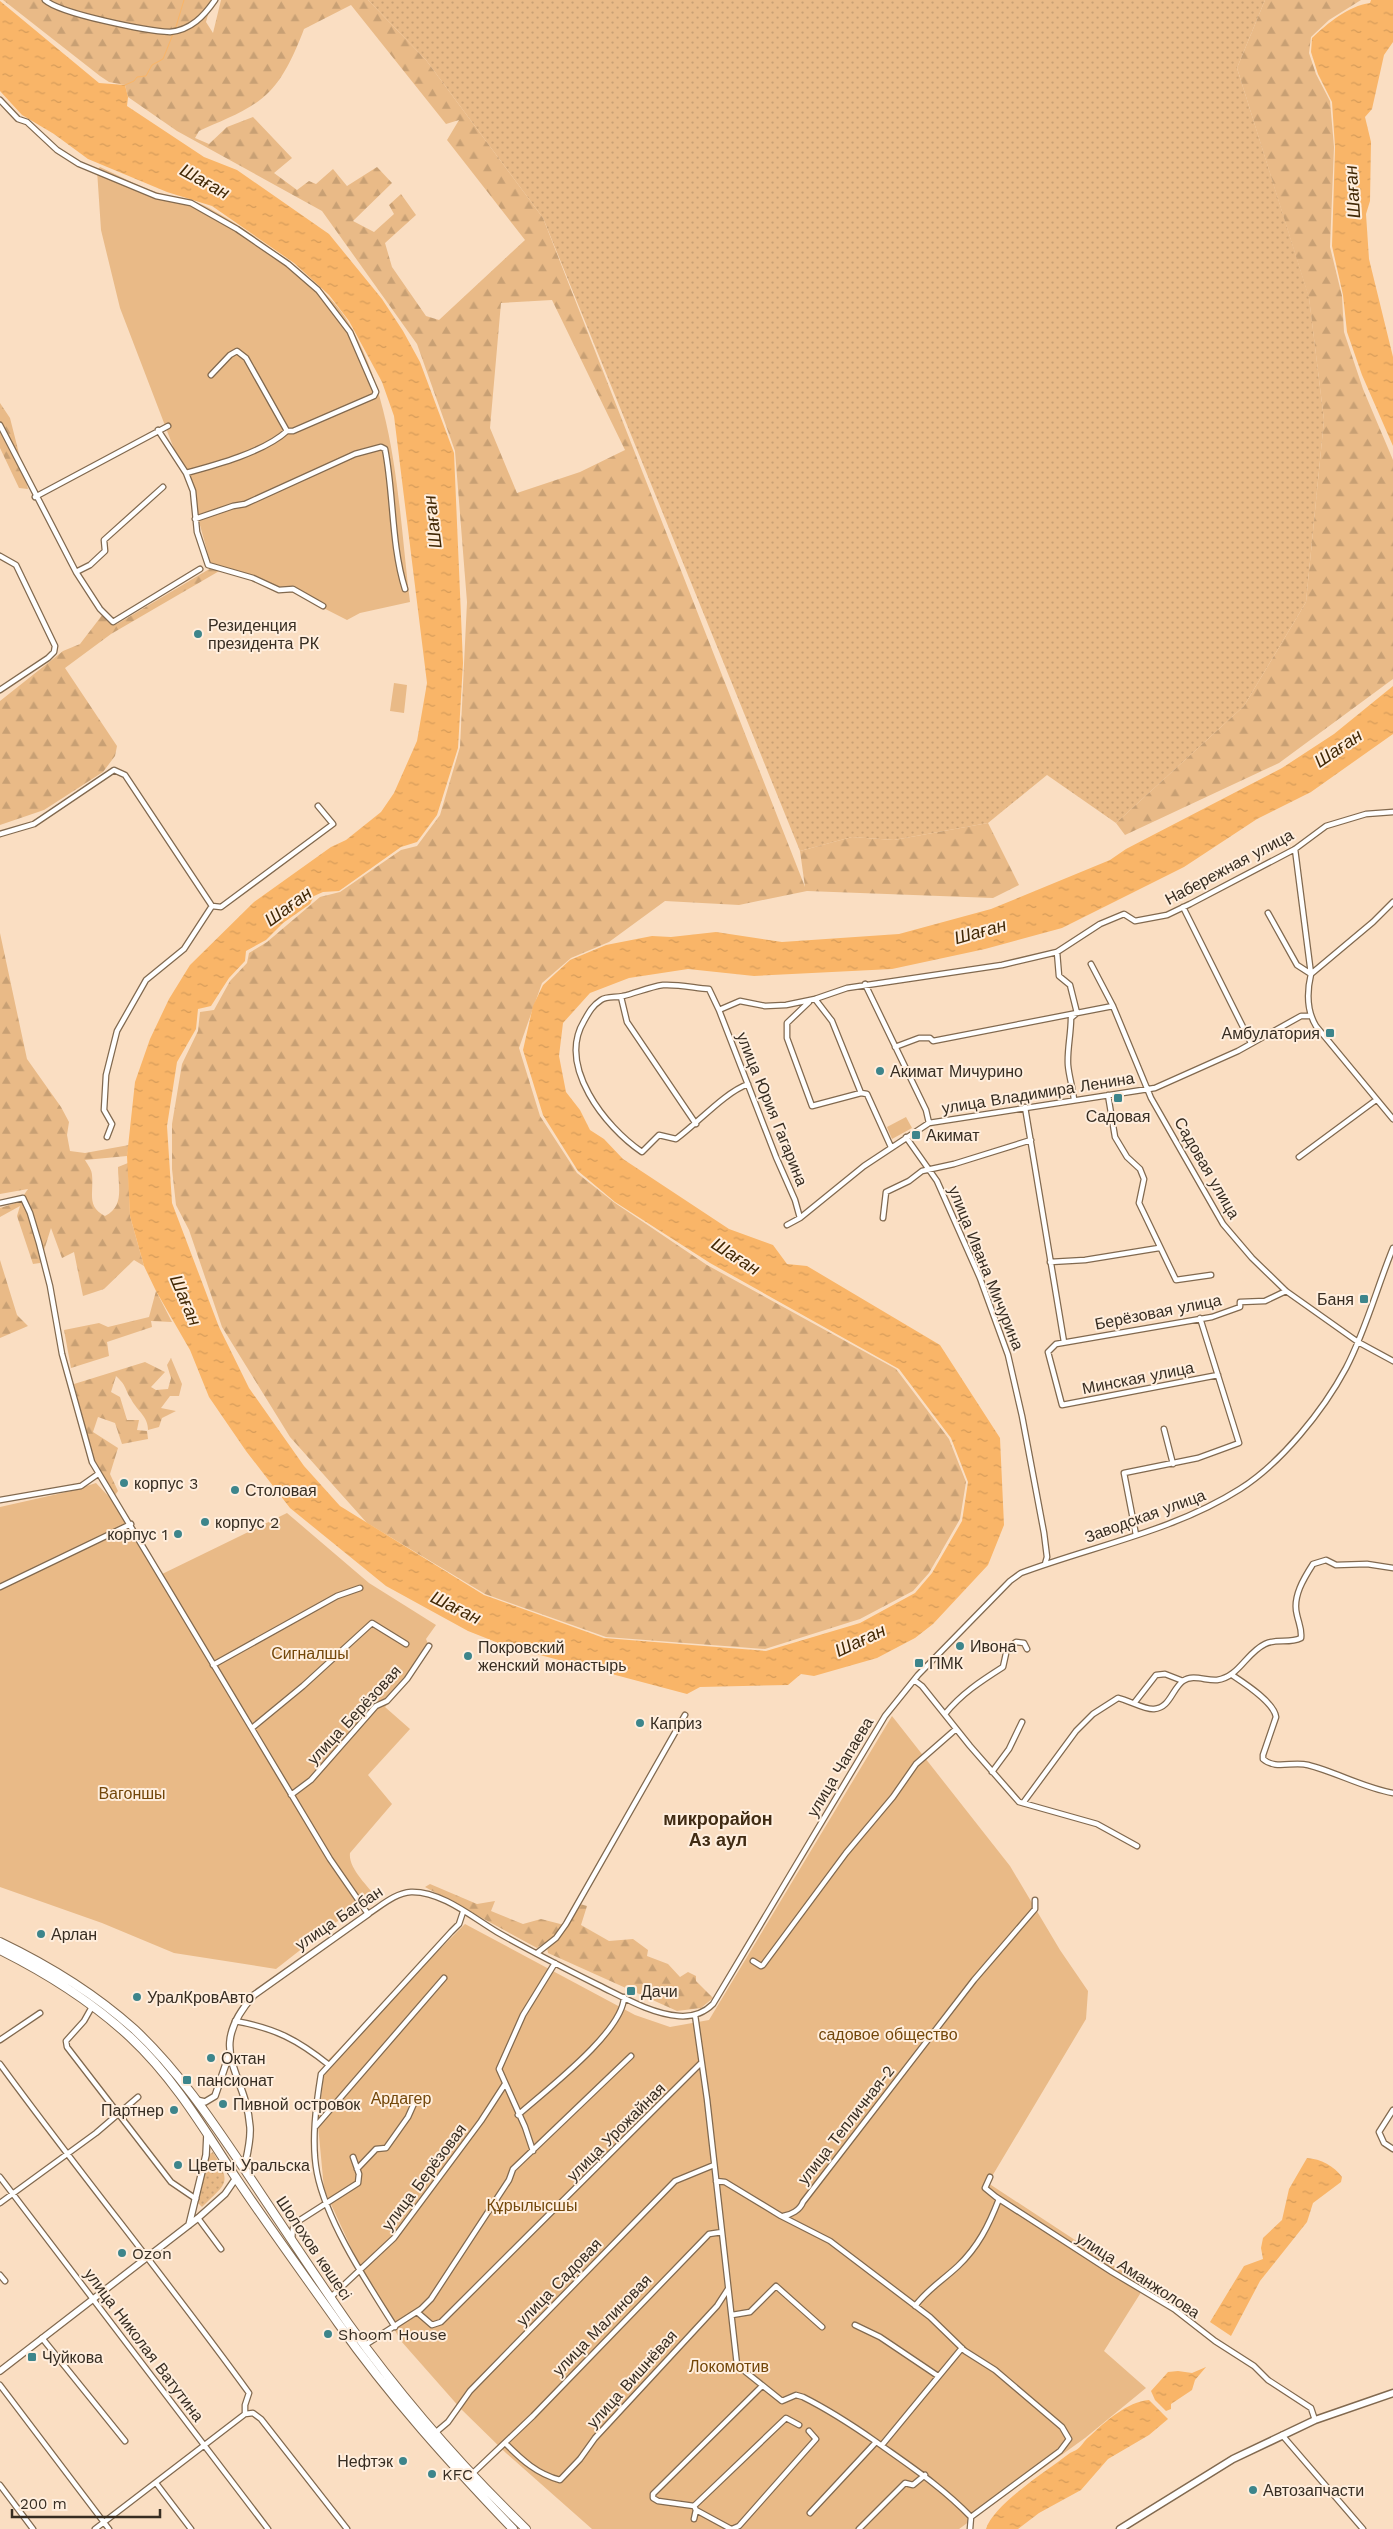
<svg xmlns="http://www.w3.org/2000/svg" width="1393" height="2529" font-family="'Work Sans',sans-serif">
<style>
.grass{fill:url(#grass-dots)}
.forest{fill:url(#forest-firs);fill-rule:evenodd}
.garden{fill:#e9ba87}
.water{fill:url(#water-ripples)}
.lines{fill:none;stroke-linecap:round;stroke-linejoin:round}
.stream{stroke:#f9b568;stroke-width:1}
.minor-casing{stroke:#81694f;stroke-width:7}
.tertiary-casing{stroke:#81694f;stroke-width:8}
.secondary-casing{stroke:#81694f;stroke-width:9}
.trunk-casing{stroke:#81694f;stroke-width:10}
.minor{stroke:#fff;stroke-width:4.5}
.tertiary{stroke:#fff;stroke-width:5.5}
.secondary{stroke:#fff;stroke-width:6}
.trunk{stroke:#fff;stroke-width:8}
.poi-dot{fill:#3d858b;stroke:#fed;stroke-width:2}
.labels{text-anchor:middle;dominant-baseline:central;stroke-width:4;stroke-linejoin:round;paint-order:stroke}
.poi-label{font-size:16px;fill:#372d22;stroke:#fed;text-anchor:start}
.street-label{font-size:16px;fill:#372d22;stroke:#fed}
.park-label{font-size:16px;fill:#73470a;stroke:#fed}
.water-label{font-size:18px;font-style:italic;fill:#422805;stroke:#fed}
.neighbourhood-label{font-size:18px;font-weight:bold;fill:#402b13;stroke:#fed}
</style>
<defs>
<pattern id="grass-dots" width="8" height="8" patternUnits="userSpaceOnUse" patternTransform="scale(1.25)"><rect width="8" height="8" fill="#e9ba87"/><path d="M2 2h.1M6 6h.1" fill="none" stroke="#c8a074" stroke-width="1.8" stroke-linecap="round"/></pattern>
<pattern id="forest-firs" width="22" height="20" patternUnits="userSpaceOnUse" patternTransform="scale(1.25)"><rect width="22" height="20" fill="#e9ba87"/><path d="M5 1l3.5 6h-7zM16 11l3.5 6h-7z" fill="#c8a074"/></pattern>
<pattern id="water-ripples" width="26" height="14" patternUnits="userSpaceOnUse" patternTransform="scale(1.25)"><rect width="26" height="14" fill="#f9b568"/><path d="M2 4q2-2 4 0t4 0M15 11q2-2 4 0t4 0" fill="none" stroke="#d69c5a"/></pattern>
</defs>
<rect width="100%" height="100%" fill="#fadec2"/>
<path class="grass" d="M368,0H1265L1237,68L1309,297L1324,420L1306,602L1244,706L1116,823L1047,775L988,823L894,840L852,837L800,851L543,218L426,60Z
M213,2152C232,2184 227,2182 202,2207L198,2203L208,2155Z"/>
<path class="forest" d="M3,0H212L206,22L213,33L221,0H368L426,60L543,218L805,887L800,851L852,837L894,840L988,823L1019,885L993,898L807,891L739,905L665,901L609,942L571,958L542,983L519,1048L540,1116L577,1173L615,1203L707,1265L896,1369L949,1439L966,1482L960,1519L929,1573L913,1591L860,1619L765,1649L606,1637L485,1594L367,1523L290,1437L222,1327L189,1230L176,1205L172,1169V1124L182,1064L198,1031L200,1012L214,1010L230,981L247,963L249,953L267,942L320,897L340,892L401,850L417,846L440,815L460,747L467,602L455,451L417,344L322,211L177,131L128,97L125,85L109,82L100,76ZM351,5L446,124L459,120L447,140L525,240L439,320L426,316L392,267L385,243L416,215L401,194L389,205L394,214L374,232L353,221L392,183L377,167L347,186L333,169L316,184L309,181L297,190L274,173L292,158L253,117L227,127L209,144L195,138L199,131C223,120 252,110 270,91C285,76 297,48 304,29ZM552,300L625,450L580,472L517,493L490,428L501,303Z
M1265,0H1361L1329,20L1311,37L1309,53L1316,74L1330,101L1334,147L1330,247L1342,296L1344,332L1363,389L1393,460V679L1279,763L1125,835L1116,823L1244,706L1306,602L1324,420L1309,298L1237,68Z
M0,403L10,418L28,489L19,488L0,448Z
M211,568L227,570H221L111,634L65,668L117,746L115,756L103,772L44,810L0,825V701L63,651L80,644L103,614L117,624Z
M0,933L27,1059L61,1107L69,1122L67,1135L70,1151L85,1153L129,1145L127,1156L85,1160C88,1165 92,1170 92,1175C94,1192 86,1207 105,1216C125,1206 118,1186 118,1167L128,1163L130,1216L144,1266L134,1260L104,1289L83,1296L74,1252L62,1258L51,1228L40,1263L33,1264L17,1216L20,1206L0,1217V1208L19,1202L28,1189L0,1194Z
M0,1260L17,1315L28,1326L0,1338Z
M156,1291L172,1322L151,1321L152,1327L107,1342L109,1356L71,1368L64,1330L99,1323L108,1327L149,1317Z
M171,1358L182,1384L179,1396H170L161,1408L176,1411L162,1418L159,1427L148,1430C148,1416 137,1411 131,1399C124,1388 127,1386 116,1376L111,1392L120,1397L127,1420H139L137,1430L147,1431L148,1439L122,1444L115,1423L98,1417L93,1432L118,1448L110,1474L118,1491L115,1495L94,1461L74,1384L145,1362L165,1372L151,1387L156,1390L168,1389L171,1378L167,1365Z
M430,1884L477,1904L495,1901L491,1911L523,1924L541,1919L568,1926L580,1904L587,1906L581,1925L609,1941L633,1939L648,1950L647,1956L668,1964L680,1977L688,1972L696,1976V1981L713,1998L701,2008L677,2011L548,1953L546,1942L537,1948L425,1887Z"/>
<path class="garden" d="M100,167C118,175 137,186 156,192C171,197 189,198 203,205C243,225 321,280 345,317C397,400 398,507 410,602L360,613L347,620L294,593L280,592L244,577L212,569L192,496L120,308L101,230L97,170Z
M394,683L407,685L404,713L390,711Z
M906,1117L912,1128L892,1139L887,1127Z
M96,1483L113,1501L158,1576L287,1513L369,1583L436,1625L426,1639L430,1649L409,1680L385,1707L410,1729L368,1775L392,1804L350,1853C348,1868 368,1886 377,1898L358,1914L336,1922L276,1969L174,1953L102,1923L0,1887V1507L71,1491Z
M892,1716L1010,1866L1060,1950L1088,1991L1086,2019L988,2183L1145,2286L1104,2351L1146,2388L1085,2438L959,2529H592L506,2453L461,2409L401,2341L365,2278L324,2189L318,2125L325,2063L465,1924L635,2015L670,2027L709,2020Z"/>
<path class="water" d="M1371,0H1393V42L1384,55L1372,109L1365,117L1371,142L1370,201L1366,214L1369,259L1393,357V446L1362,375L1347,332L1343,295L1332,246L1335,147L1332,102L1318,74L1311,52L1312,38C1328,23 1348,6 1370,3Z
M0,1L99,83L125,85L128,97L127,106L204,157L237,170L329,234L382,299L403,331L420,362L454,453L463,663L458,748L437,815L417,842L401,847L339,891L323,892L314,896L310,904L283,923L266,940L246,951L245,961L229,978L211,1006L198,1009L196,1029L177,1062L167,1126L172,1203L219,1327L249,1388L304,1466L340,1506L484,1595L604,1638L766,1651L860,1623L915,1593L932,1573L962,1521L968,1482L951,1438L899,1369L710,1263L615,1202L578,1171L543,1115L523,1050L533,1006L543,985L570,960L606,945L652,936L671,937L716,932L782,942L899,934L991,909L1110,860L1126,849L1282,768L1334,734L1393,686V734L1311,792L1257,819L1184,867L1062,928L985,949L892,969L754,976L688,969L629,978L590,993L563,1023L559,1056L566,1092L580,1110L590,1130L604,1139L623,1159L729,1229L773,1245L787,1264L807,1266L940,1345L1000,1438L1004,1525L988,1565L933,1624L915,1638L877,1658L814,1676L801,1674L788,1685L700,1687L687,1694L506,1646L468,1631L386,1586L290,1508L246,1451L209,1397L190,1350L156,1291L144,1266L130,1216L127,1156L135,1082L150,1039L169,999L190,965L254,902L331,847L346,840L381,812L394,793L417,741L427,683L394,416L382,382L349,321L329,295L294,263L212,206L167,192L88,159L54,134L22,115L0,91Z
M1307,2158C1321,2159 1334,2166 1342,2177L1341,2182L1313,2203L1307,2222L1260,2281L1231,2336L1210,2322L1244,2266L1263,2259L1261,2248L1263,2238L1282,2220L1289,2189Z
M1206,2367L1195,2380L1192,2390L1171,2404V2409L1166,2411L1155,2400L1151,2391L1168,2372L1178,2371L1192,2373Z
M1149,2400L1168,2419L1149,2435L1108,2459L1081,2490L1039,2513L1018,2529H986C994,2504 1048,2470 1070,2453C1083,2448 1081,2443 1090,2436C1106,2421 1127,2402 1149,2400Z"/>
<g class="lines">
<path class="stream" d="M175,30L184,0
M125,85L134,81L137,77L146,76L152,65L163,59L173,34"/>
<g class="minor-casing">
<path id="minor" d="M45,0C61,14 147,31 170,32C191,30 204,16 215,0
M0,100L18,119L27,122L57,150L79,164L156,196L191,203L237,229L288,264L318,290L350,332L376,392L374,396L293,431H287L246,358L237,351L230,355L211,375
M0,425L76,572L100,609L113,622L200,569
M158,430L186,473L193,491L197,532L208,565L253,578L279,590L293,589L323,606
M186,473C216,465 264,452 287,431
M35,497L168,426
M195,519L233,506L245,504L355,454L381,447L385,449C394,495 391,544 405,589
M0,556L16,565L55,646L54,652L48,658L0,690
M76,572L90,565L105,551L104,540L163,487
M0,834L34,824L114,770L125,775L212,906L221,907L333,824L318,806
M1295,849L1311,974C1307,991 1307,1011 1316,1026L1393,1119
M1183,907L1251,1043
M1268,913L1297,965L1311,974L1373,922L1393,902
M1057,952L1059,976L1070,985L1077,1013L1071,1018C1071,1034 1067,1050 1068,1065C1069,1077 1073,1088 1074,1100
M1091,964L1113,1006L1151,1098L1223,1224L1252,1258L1286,1291L1358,1342L1393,1361
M865,984L926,1110L929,1123
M621,997L627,1022L696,1124
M815,999L832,1021L861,1093L867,1094L891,1147
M809,1002L787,1023V1038L812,1106L861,1093
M719,1010L776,1157L795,1200L800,1218
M895,1047L919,1038H930L933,1041L1113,1006
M748,1084C724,1093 698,1123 676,1139L659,1135L642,1152C605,1127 557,1066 584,1021C589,1012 592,1006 601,1000C607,996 616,998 623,996C636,993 649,987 663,985C678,984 695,988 709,989L719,1010L740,1001L765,1006L786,1005L815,999L847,988L1002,965L1057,952L1100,924L1124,914L1135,921L1167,915L1190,904L1295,849L1326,826L1366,814L1393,812
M1108,1095L1115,1137L1127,1157L1140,1169L1144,1179L1139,1203L1176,1280L1211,1275
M1025,1107L1064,1342
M107,1137L112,1124L104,1110L106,1075L117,1031L146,980L184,949L212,906
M906,1137L937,1181L980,1278L1008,1355L1022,1416L1044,1533L1047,1557L1045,1564
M1299,1157L1376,1100
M0,1203L23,1198L30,1213L39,1243L50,1286L62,1354L92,1462L330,1859L368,1914C381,1906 395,1893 411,1892C441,1891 472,1917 497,1932C530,1951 564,1968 598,1985C623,1997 651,2014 679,2016C693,2017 704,2013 713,2004L885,1716L918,1675L1010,1581L1021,1573C1093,1546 1174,1531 1240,1489C1281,1463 1323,1411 1346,1368C1366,1330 1377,1287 1393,1248
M883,1218L886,1192L909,1181L922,1171L954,1164L1031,1140
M787,1225L800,1218L864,1166L929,1123L1155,1088L1238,1051L1301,1016H1310
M1050,1262L1085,1260L1159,1248
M1218,1375L1062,1405L1048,1352L1056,1344L1212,1317L1240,1307V1302L1265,1301L1286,1291
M1164,1429L1173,1464
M0,1500L81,1486L98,1474
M1136,1535L1124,1473L1198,1458L1239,1443L1200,1318
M0,1587L131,1524
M213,1665L337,1596L360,1588
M1232,1675C1244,1683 1274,1702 1276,1717L1263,1755V1759C1275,1770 1293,1761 1308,1765C1336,1772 1364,1788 1393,1793
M914,1680L922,1686L970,1746L1019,1802L1097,1824L1137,1846
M1135,1702L1156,1675L1165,1674L1183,1681
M945,1714C961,1694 981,1681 1003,1667L1007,1649L1016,1642L1024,1643L1027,1649
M252,1728L303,1686L372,1623L406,1644
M992,1772L1009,1749L1022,1722
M291,1795L311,1780L376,1706L387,1701L407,1679L429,1646
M1023,1803L1076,1731L1093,1714L1118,1698C1128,1700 1145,1710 1154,1709C1170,1708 1172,1689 1183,1681C1193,1674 1206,1681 1217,1680C1239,1677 1246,1653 1265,1644C1277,1638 1289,1644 1301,1638C1302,1629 1299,1624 1297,1615C1292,1597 1304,1578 1313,1564L1326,1560L1336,1565L1367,1564L1393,1568
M537,1953L556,1938L566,1924L685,1715
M753,1961L761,1966L763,1965L846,1853L893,1797L916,1764L956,1729
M93,2005L84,2021L66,2041L67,2047L171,2182L196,2199
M695,2015L707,2099L737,2365L782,2401L796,2395L803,2397C829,2410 852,2425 875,2441C910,2466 941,2486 971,2517
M235,2021C275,2028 298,2040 329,2065
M0,2040L40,2013
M0,2064C81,2175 168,2281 249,2393L245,2405V2414
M1393,2110L1379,2132L1384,2143L1393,2149
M518,2115C545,2091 623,2032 624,1997
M316,2126L444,1978
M533,2151L525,2127L499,2069L523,2015L555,1963
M357,2169L376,2149L386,2148L408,2117L416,2099
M0,2177L268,2529
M990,2177L985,2188L996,2197L1112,2272L1174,2309L1215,2341L1254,2366L1268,2380L1311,2408L1315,2420
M716,2181L725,2182L781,2216L830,2241L930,2317L965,2351L995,2370L1062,2427L1069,2439L1060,2451L971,2517L970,2529
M0,2203L96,2133L138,2097
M783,2216C791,2215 800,2210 803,2202L974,1980L1035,1909V1900
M198,2218L221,2249
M292,2239L293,2228L297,2222L358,2183L359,2174L353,2157
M0,2275L5,2281
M331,2297L394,2238L481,2121L505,2084
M915,2306C929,2288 942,2281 958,2266C978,2247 989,2225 999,2199
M417,2312L432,2325L441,2322L701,2063
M732,2315L750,2312L776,2286L822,2327
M855,2325L880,2337L938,2376
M395,2327C368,2284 327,2223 317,2173C311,2142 316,2105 321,2074L451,1932L459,1924L463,1912
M42,2338L125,2441
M365,2345L421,2309L431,2299L509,2180L513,2169L631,2056
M0,2385L109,2529
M245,2414L253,2413L261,2419L347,2529
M435,2433L448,2422L470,2391L675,2181L714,2165
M1282,2435L1363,2529
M506,2444C522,2460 537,2474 560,2480L580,2459L595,2438L717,2306L728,2289
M882,2445L962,2348
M472,2474L533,2416L709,2234L722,2232
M156,2483L191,2529
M0,2485L33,2529
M694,2506L786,2418L799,2425
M696,2510L731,2529
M810,2513L876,2442
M694,2519L696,2510L694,2506L658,2501L653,2498V2494L762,2386
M95,2529L245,2414
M732,2529L739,2526L816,2439L809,2431
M859,2529L905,2483L913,2485L925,2475"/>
</g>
<g class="tertiary-casing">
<path id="tertiary" d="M196,2100L205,2102L215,2096L230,2052
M244,2169C247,2155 251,2141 250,2127C246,2071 204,2051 254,1995L368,1914
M189,2225L206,2155L207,2134
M0,2371L198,2218L225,2194L236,2178"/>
</g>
<g class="secondary-casing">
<path id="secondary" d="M1120,2529L1233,2459L1315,2420L1393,2393"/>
</g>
<g class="trunk-casing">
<path id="trunk" d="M0,1942C48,1965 94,1993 134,2029C178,2070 212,2121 245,2170C279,2221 313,2273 348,2323C401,2397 461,2466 526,2529
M0,1950C48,1974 91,2001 130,2037C174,2078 204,2129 236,2178C269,2227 304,2275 338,2323C390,2397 451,2464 513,2529"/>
</g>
<use href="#minor" class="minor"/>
<use href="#tertiary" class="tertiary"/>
<use href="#secondary" class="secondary"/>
<use href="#trunk" class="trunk"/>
</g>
<g class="poi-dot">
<circle cx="198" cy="634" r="5"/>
<rect x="1325" y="1028" width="10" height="10" rx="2.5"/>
<circle cx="880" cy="1071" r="5"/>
<rect x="1113" y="1093" width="10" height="10" rx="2.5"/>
<rect x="911" y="1130" width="10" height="10" rx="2.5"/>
<rect x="1359" y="1294" width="10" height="10" rx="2.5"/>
<circle cx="124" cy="1483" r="5"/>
<circle cx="235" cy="1490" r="5"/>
<circle cx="205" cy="1522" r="5"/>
<circle cx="178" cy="1534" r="5"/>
<circle cx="960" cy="1646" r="5"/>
<circle cx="468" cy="1656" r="5"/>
<rect x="914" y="1658" width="10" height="10" rx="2.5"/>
<circle cx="640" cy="1723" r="5"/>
<circle cx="41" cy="1934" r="5"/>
<rect x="626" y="1986" width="10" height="10" rx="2.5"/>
<circle cx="137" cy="1997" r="5"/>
<circle cx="211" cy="2058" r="5"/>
<rect x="182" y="2075" width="10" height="10" rx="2.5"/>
<circle cx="223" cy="2104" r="5"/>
<circle cx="174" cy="2110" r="5"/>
<circle cx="178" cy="2165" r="5"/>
<circle cx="122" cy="2253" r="5"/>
<circle cx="328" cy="2334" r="5"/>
<rect x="27" y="2352" width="10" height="10" rx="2.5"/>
<circle cx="403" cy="2461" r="5"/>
<circle cx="432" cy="2474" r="5"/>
<circle cx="1253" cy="2490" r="5"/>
</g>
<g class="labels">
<g class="poi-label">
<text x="208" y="625">Резиденция<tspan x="208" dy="18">президента РК</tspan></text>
<text x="1320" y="1033" text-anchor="end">Амбулатория</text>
<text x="890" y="1071">Акимат Мичурино</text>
<text x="1118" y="1116" text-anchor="middle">Садовая</text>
<text x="926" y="1135">Акимат</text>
<text x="1354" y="1299" text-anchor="end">Баня</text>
<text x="134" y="1483">корпус 3</text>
<text x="245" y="1490">Столовая</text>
<text x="215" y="1522">корпус 2</text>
<text x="168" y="1534" text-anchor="end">корпус 1</text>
<text x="970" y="1646">Ивона</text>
<text x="478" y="1647">Покровский<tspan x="478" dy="18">женский монастырь</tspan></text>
<text x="929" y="1663">ПМК</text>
<text x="650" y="1723">Каприз</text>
<text x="51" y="1934">Арлан</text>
<text x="641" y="1991">Дачи</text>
<text x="147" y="1997">УралКровАвто</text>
<text x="221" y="2058">Октан</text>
<text x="197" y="2080">пансионат</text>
<text x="233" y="2104">Пивной островок</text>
<text x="164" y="2110" text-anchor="end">Партнер</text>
<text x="188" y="2165">Цветы Уральска</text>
<text x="132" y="2253">Ozon</text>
<text x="338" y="2334">Shoom House</text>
<text x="42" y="2357">Чуйкова</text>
<text x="393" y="2461" text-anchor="end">Нефтэк</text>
<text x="442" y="2474">KFC</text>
<text x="1263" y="2490">Автозапчасти</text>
</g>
<g class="street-label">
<text transform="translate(1229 867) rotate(-28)">Набережная улица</text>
<text transform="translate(1038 1093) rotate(-9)">улица Владимира Ленина</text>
<text transform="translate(772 1109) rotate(68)">улица Юрия Гагарина</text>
<text transform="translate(1207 1168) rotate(60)">Садовая улица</text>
<text transform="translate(986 1268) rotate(68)">улица Ивана Мичурина</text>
<text transform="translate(1158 1312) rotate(-11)">Берёзовая улица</text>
<text transform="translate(1138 1378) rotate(-11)">Минская улица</text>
<text transform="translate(1145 1516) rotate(-20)">Заводская улица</text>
<text transform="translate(354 1715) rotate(-47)">улица Берёзовая</text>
<text transform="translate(840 1767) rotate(-59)">улица Чапаева</text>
<text transform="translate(339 1918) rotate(-34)">улица Багбан</text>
<text transform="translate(846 2125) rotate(-52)">улица Тепличная-2</text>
<text transform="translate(616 2132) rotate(-45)">улица Урожайная</text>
<text transform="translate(424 2177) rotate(-53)">улица Берёзовая</text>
<text transform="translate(314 2248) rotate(56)">Шолохов көшесі</text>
<text transform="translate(1138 2275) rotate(33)">улица Аманжолова</text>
<text transform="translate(559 2282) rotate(-46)">улица Садовая</text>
<text transform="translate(602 2325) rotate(-46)">улица Малиновая</text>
<text transform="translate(144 2345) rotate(53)">улица Николая Ватутина</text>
<text transform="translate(632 2379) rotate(-48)">улица Вишнёвая</text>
</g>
<g class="park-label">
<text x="310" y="1653">Сигналшы</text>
<text x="132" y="1793">Вагоншы</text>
<text x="888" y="2034">садовое общество</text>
<text x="401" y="2098">Ардагер</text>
<text x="532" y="2205">Құрылысшы</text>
<text x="729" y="2366">Локомотив</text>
</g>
<g class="water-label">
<text transform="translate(205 181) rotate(29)">Шаған</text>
<text transform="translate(1352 192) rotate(-94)">Шаған</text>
<text transform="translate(432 522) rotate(-97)">Шаған</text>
<text transform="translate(1338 748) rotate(-34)">Шаған</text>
<text transform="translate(288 906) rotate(-36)">Шаған</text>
<text transform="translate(980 931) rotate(-16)">Шаған</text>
<text transform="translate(736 1256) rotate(33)">Шаған</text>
<text transform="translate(186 1300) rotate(67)">Шаған</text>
<text transform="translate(456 1607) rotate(26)">Шаған</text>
<text transform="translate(860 1640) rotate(-25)">Шаған</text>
</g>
<g class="neighbourhood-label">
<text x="718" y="1818">микрорайон<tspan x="718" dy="21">Аз аул</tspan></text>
</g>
</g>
<path d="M12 2509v8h148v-8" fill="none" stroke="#372d22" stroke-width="2.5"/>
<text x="20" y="2509" font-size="15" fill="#372d22" stroke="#ffeedd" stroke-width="4" paint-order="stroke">200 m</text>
</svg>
